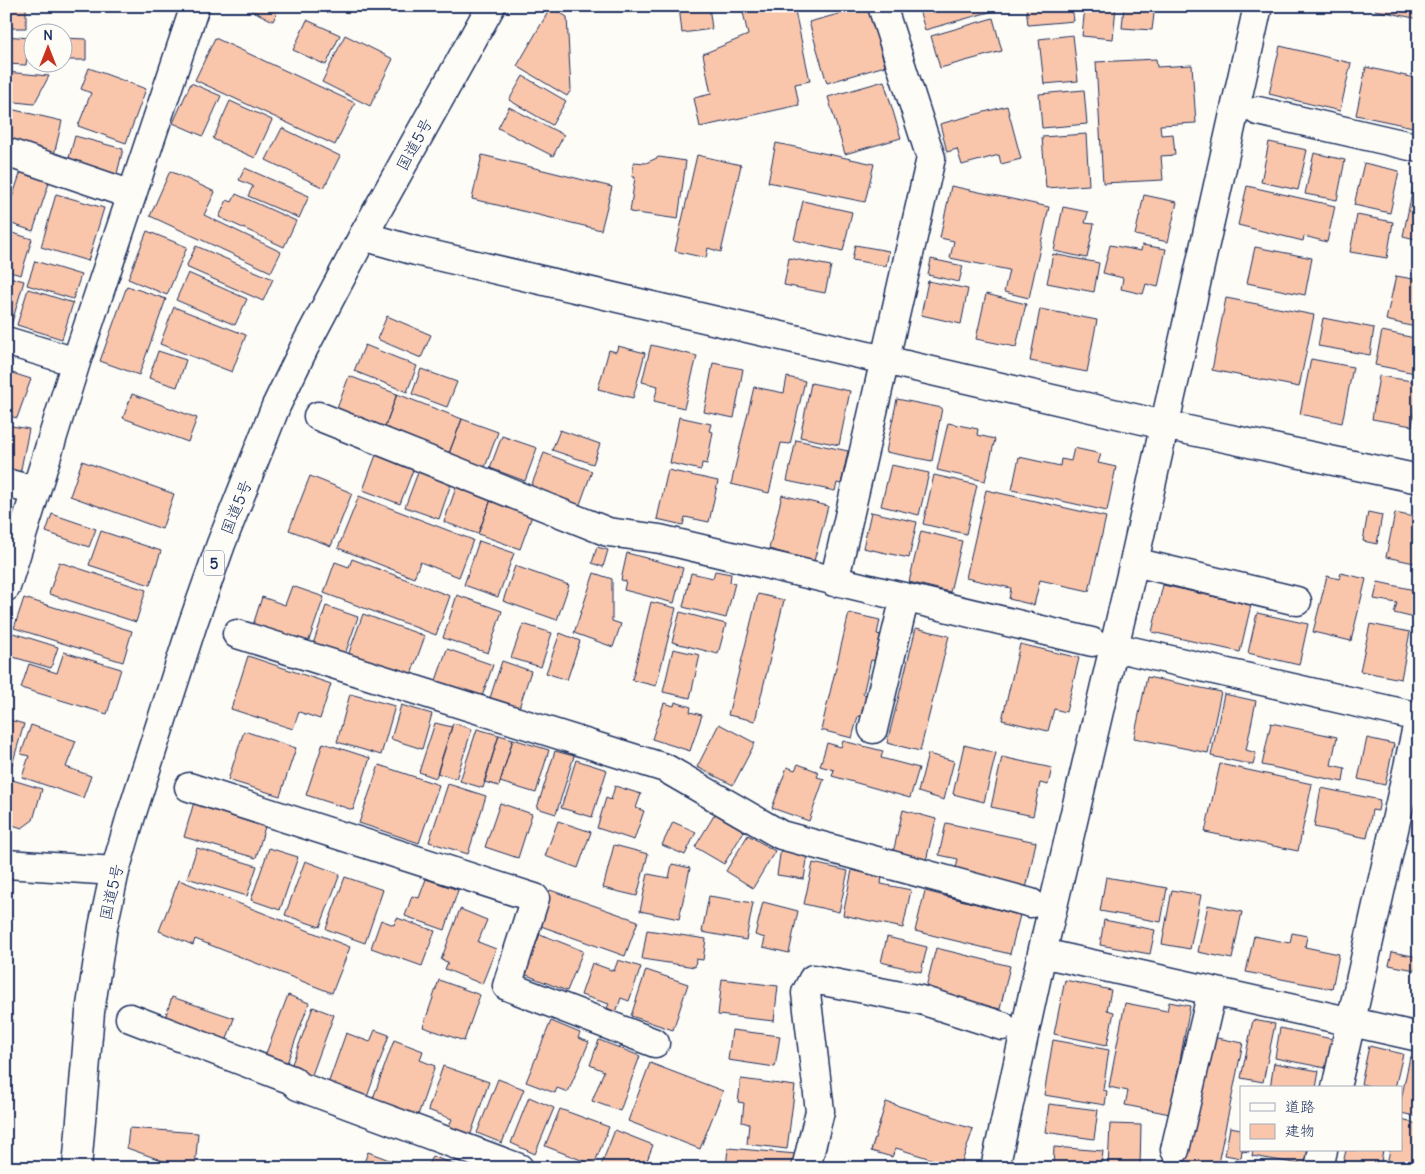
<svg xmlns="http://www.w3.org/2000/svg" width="1425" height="1174" font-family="Delius,'Klee One',sans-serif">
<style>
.building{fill:#fac6ab;stroke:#1b2f5e}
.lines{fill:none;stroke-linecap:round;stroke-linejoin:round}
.minor-casing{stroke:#1b2f5e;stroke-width:31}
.highway-casing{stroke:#1b2f5e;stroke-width:31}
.minor{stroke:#fdfcf7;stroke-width:28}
.highway{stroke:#fdfcf7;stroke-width:28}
.labels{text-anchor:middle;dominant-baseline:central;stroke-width:5;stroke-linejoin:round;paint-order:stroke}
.shield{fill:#fdfcf7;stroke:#5f6c8c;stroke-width:1}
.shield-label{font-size:15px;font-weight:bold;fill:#1b2f5e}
.street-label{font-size:16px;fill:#1b2f5e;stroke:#fdfcf7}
</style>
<rect width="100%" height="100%" fill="#fdfcf7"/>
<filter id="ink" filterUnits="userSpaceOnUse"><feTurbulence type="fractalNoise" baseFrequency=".02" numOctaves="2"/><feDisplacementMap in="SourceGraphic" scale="10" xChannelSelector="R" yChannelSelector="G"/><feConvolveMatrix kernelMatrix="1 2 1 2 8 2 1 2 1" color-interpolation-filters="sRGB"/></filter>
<g filter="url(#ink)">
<path class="building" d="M6,6H26V28H6Z
M243,6H280L273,21Z
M679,6H709L712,29L682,33Z
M868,6L885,66L827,83L809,22Z
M918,6H992L993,11L925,30Z
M1026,6H1072L1074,21L1028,25Z
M1085,6H1116L1113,39L1082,36Z
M1124,6H1155L1152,30L1122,28Z
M1376,6H1419V19L1375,10Z
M551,7L567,17L571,90L567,96L517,66Z
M795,11L810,81L795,84L799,105L700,127L694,98L711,94L703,54L748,35L743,12Z
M993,18L1002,51L940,68L931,36Z
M307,20L340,35L326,65L293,50Z
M345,35L393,59L370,106L322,82Z
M1073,35L1078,81L1044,84L1039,39Z
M6,36L29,38L26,65L6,64Z
M62,38L86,39V60H62Z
M215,38L355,103L335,145L195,80Z
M1280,46L1351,63L1340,111L1269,94Z
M1156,59L1157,67L1192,65L1196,123L1160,125L1161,135L1173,134L1175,155L1161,156L1163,180L1103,183L1096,62Z
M1366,67L1419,79V102L1413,127L1356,115Z
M89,68L146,89L126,143L78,126L91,93L81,89Z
M6,72L49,76L34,104L6,101Z
M523,76L566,101L552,125L509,100Z
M884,81L901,138L845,154L828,97Z
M191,83L221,96L203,136L173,123Z
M1084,90L1087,124L1042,128L1039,94Z
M230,101L272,120L255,158L213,139Z
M1007,106L1021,159L1001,164L999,155L962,165L957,149L947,152L940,124Z
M509,107L564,135L553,156L498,128Z
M6,108L62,121L53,159L6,148Z
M282,128L340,156L324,188L266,160Z
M1086,134L1089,185L1046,188L1042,137Z
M75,136L123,149L115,182L66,169Z
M1269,142L1307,150L1298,190L1261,182Z
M776,143L874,164L865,202L768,182Z
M1314,153L1345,160L1337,200L1305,194Z
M482,155L612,187L601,230L472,199Z
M697,155L741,165L721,252L708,248L706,258L675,251Z
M659,157L686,161L678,219L630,212L635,177H632L634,162L646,163Z
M1364,163L1399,171L1390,213L1354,205Z
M6,165L13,167L6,191Z
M23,165L52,174L33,231L6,222V216Z
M245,168L309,196L299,218L248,196L253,186L239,180Z
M1417,169H1419V240L1403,236Z
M170,171L215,192L204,215L281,252L271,272L150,216Z
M951,186L1049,207L1029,298L1004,292L1009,270L950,258L954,241L940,238Z
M1247,186L1335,206L1327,242L1304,236L1303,241L1238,225Z
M56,194L104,208L88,261L41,247Z
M236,194L296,221L284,247L219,217L227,200L232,202Z
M1144,195L1177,202L1168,242L1135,235Z
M803,201L852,212L843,251L794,240Z
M1063,207L1088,212L1085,223L1094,224L1087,258L1054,251Z
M1357,215L1393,222L1387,258L1350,252Z
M6,231L32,239L21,275L6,271Z
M147,231L187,247L167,295L128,279Z
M855,245L889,251L886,266L852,260Z
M1110,245L1141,251L1142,245L1166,249L1158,287L1146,284L1143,294L1121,289L1123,278L1103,273Z
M196,246L273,279L263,301L186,267Z
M1255,247L1312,258L1305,295L1247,283Z
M1053,254L1099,263L1094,292L1047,283Z
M789,258L831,266L825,293L784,285Z
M931,259L963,266L959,282L928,275Z
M35,261L81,275L73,299L27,285Z
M188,273L247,299L235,325L176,300Z
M6,276L24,281L10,329L6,328Z
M1396,276L1419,280V328L1386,320Z
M928,281L968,289L961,324L921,315Z
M127,286L166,299L139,375L100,361Z
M28,289L73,303L62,339L17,325Z
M986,294L1026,304L1016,347L976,339Z
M1226,298L1314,315L1299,387L1212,370Z
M174,307L246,335L232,372L160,344Z
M1040,309L1097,320L1087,372L1030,361Z
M387,316L431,335L421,358L377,339Z
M1323,318L1374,328L1370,355L1318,346Z
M1382,331L1419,339V356L1415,373L1375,365Z
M365,345L417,366L407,392L354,371Z
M651,345L697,356L684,408L654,401L658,386L642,382Z
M618,346L645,353L633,398L598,389L609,350L616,352Z
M158,351L186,360L177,387L149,378Z
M1311,359L1353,367L1342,423L1300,414Z
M713,363L743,369L734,418L704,412Z
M421,369L457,382L447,407L412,394Z
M6,371L31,379L17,418L6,415Z
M349,376L397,394L383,432L335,414Z
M1379,376L1419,382L1412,426L1372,419Z
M787,377L805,381L790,444L781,443L769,493L731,484L754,387L784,393Z
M811,383L850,391L839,445L800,437Z
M132,394L197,418L188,442L123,418Z
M397,394L462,419L448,456L383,432Z
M897,399L942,408L932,461L886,452Z
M679,417L711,424L709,431L713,432L707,464L702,463L701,470L670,463Z
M462,419L498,432L484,470L448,456Z
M948,423L978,429L977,435L995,439L985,481L937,470Z
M6,425L29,429L20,474L6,471Z
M560,430L600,444L593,464L552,450Z
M502,436L537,448L525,481L490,468Z
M796,440L848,451L841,484L837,483L835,491L787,481Z
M1074,448L1101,454L1098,463L1116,467L1107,511L1012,490L1019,457L1060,466L1061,459L1071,461Z
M544,453L592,471L579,507L530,489Z
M376,455L413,470L400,504L363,490Z
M82,461L174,494L162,529L70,496Z
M891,465L929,473L919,515L881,506Z
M419,470L452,481L439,519L405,507Z
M668,470L718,481L709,522L685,517L683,525L657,519Z
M934,475L977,485L966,534L923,524Z
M310,476L352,493L331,546L289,530Z
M457,485L492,497L478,534L444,522Z
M986,490L1106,517L1089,591L1040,580L1034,605L1009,599L1011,588L966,578Z
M782,495L828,506L814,561L769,549Z
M359,496L473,540L459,577L420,562L414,578L338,548Z
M492,497L533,513L520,549L478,534Z
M871,512L917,522L909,558L863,548Z
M1368,512L1382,515L1377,544L1363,541Z
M1395,513L1419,518V564L1386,557Z
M52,514L96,529L89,547L46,532Z
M101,531L161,551L150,585L89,565Z
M921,531L962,541L950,592L909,582Z
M479,541L514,553L498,597L464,585Z
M597,547L608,550L603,567L592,563Z
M627,553L683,568L674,603L624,590L626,581L621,580Z
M352,559L450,596L436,635L324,593L335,562L349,567Z
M59,562L146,590L136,622L49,594Z
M515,566L569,585L557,620L503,601Z
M715,571L731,574L730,582L735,583L726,618L683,607L691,573L713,578Z
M594,573L612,579V621L621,624L613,647L574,633Z
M1341,573L1366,579L1351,641L1313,632L1327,576L1339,579Z
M1378,582L1419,591V619L1394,613L1397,603L1374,599Z
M1163,585L1251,605L1240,652L1152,632Z
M292,586L324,597L308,643L253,625L262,597L285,605Z
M758,594L784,600L755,721L728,715Z
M457,595L502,611L488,653L443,638Z
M24,598L132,631L123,662L14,628Z
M651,602L676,608L656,686L632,680Z
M326,606L358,617L343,660L311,650Z
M680,612L726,624L718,654L672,642Z
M849,613L880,620L877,634L882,635L876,661L871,660L863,694L871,696L866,718L858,716L852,738L821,730Z
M1257,613L1308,624L1299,665L1248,653Z
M363,614L425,636L408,683L346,661Z
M523,624L552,633L541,667L511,658Z
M1370,624L1410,632L1401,679L1360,671Z
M916,628L949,636L920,751L887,743Z
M13,633L58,647L51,668L6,655Z
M560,633L580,641L567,680L546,673Z
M1020,644L1079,658L1066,712L1054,709L1048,731L1002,720Z
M447,649L493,665L479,705L433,689Z
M673,649L700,655L690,698L663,692Z
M64,652L121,669L107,714L21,688L29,664L57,673Z
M248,656L331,684L320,719L299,712L293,729L231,709Z
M502,661L531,671L517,714L488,704Z
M1147,677L1221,692L1208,753L1134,738Z
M350,694L395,706L381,755L337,742Z
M1224,694L1256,701L1246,750L1256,753L1253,765L1211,756Z
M675,702L691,707L690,712L702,715L690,751L652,739L664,703L674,706Z
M401,705L432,714L422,749L391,739Z
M6,719L24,724L12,765L6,763Z
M435,723L452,727L436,778L419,772Z
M453,723L472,729L456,779L437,773Z
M1271,723L1337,737L1331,765L1345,768L1343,782L1262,765Z
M719,724L755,743L733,785L697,767Z
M31,725L76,741L66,767L91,776L83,798L22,777L29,756L21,754Z
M477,729L499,735L483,788L460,781Z
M244,731L296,748L280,796L228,780Z
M499,735L513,739L499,786L484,782Z
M1367,738L1394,744L1385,785L1358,779Z
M513,739L549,750L536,793L500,782Z
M843,741L883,751L881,758L919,768L910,798L832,776L834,770L820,766L827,743L841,747Z
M323,743L370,758L353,810L306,795Z
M964,745L996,753L984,802L953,794Z
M555,751L574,756L556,814L537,808Z
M928,754L954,761L944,800L918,792Z
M1002,757L1052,768L1048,785L1040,783L1033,816L991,807Z
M576,760L607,770L592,817L561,808Z
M798,764L819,772L817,777L824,779L809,821L772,808L787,767L795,770Z
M1220,764L1312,784L1298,851L1205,832Z
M379,765L439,785L419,843L359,823Z
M6,778L42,789L33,820L22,828L6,823Z
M448,784L486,796L468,854L429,842Z
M615,786L641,794L636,808L644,811L634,840L597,828L606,798L611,800Z
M1321,788L1380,800L1378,811L1372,810L1367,838L1314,827Z
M194,802L266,823L256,858L184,837Z
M500,803L532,814L518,858L485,847Z
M903,810L936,819L925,865L892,857Z
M715,814L744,831L724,864L695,847Z
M558,821L591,832L578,868L545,856Z
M673,822L696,832L685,855L662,845Z
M946,823L1036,842L1026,889L976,878L977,873L956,869L958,859L939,855Z
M748,835L775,851L753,888L726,871Z
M614,845L648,854L637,896L603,888Z
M197,848L257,866L247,896L187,878Z
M269,848L298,857L280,910L251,900Z
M781,848L808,853L804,879L777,875Z
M305,861L340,874L320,927L285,915Z
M813,863L848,871L839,912L804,904Z
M672,864L690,868L679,919L640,911L648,874L669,878Z
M852,870L882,876L881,884L911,890L903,928L843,915Z
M345,877L383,890L365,943L326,929Z
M1106,877L1167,888L1161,922L1100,911Z
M426,879L458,890L445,930L405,916L412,896L419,898Z
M179,880L350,947L332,993L195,939L193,945L159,931Z
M550,890L638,921L625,956L538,925Z
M1172,890L1201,895L1190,949L1162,944Z
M925,891L1020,915L1010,954L915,931Z
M709,896L753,903L746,940L702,932Z
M763,902L798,911L789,953L763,947L765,938L755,935Z
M1208,905L1242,912L1232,959L1198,952Z
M460,909L487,920L478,942L496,949L482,984L445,969L448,962L441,960Z
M397,918L435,931L422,966L371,948L381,920L394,925Z
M1104,920L1155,930L1150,954L1100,945Z
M647,930L706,939L703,960L696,959L695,967L642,959Z
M1292,933L1307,936L1305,947L1339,954L1332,989L1246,972L1254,936L1290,943Z
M540,934L583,951L567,991L524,974Z
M887,937L927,947L921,972L881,962Z
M936,948L1010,966L1000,1009L925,991Z
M1392,952L1418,957L1415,970L1389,965Z
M618,960L641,967L629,1001L621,998L616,1012L607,1008L609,1004L581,995L592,963L614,971Z
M646,970L688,984L673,1030L631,1016Z
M722,979L778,986L774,1021L718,1015Z
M439,980L480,995L464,1041L423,1027Z
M1065,980L1111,990L1107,1010L1114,1012L1107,1045L1054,1034Z
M288,995L309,1003L287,1063L265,1056Z
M172,997L234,1018L225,1045L163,1024Z
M1169,1002L1190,1006L1170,1114L1125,1105L1128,1091L1109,1087L1125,1003L1167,1011Z
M313,1007L334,1015L310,1080L289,1072Z
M1253,1020L1275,1024L1263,1082L1241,1078Z
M551,1021L580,1033L578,1038L589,1042L568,1092L557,1088L555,1093L526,1082Z
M1280,1028L1332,1039L1326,1068L1275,1058Z
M375,1030L389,1035L367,1097L328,1084L346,1033L370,1042Z
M732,1030L780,1036L775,1067L728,1060Z
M1212,1037L1243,1043L1217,1168H1184Z
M394,1040L423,1051L420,1060L435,1066L416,1121L371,1104Z
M599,1040L640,1056L620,1111L592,1101L604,1071L590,1065Z
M1053,1040L1109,1050L1103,1090L1107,1091L1105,1105L1044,1095Z
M1369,1046L1403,1054L1395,1088H1378L1361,1084Z
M1410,1057L1419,1059V1117L1401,1113V1100Z
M650,1063L723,1091L700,1149L628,1121Z
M1274,1063L1319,1071L1316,1088H1270Z
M443,1066L489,1082L469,1139L447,1131L452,1119L428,1110Z
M498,1079L524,1089L502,1143L477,1133Z
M741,1079L795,1086L787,1149L747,1144L749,1124L742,1122L744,1103L738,1102Z
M529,1097L554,1108L535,1154L511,1143Z
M886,1102L973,1129L960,1168L896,1148L892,1157L871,1151Z
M1049,1104L1098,1110L1094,1139L1045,1132Z
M560,1109L609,1127L594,1165L545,1146Z
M1401,1120L1418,1124L1417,1129H1419V1168H1386L1390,1150H1401Z
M1110,1124L1141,1125L1140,1168H1108Z
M1230,1127L1241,1129V1150H1249V1152L1242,1151L1241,1158L1225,1155Z
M129,1128L198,1133L195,1168H183L127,1148Z
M615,1130L653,1145L644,1168H600Z
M1054,1147L1103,1151L1101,1168H1053Z
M728,1148L796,1154L795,1168H726Z
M1253,1150H1309L1306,1165L1252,1156Z
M1346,1150H1383L1380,1168H1342Z
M368,1152L411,1168H362Z
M432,1156L463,1168H427Z
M275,1162L290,1168H272Z"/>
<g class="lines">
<g class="minor-casing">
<path id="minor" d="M1258,111L1419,148
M6,152L132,195
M363,236L416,251L1164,425L1419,479
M6,341L76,362
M318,416L608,532L660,539L1092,642
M6,483L36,491
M1134,562L1297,601
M834,582L931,158L882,6
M6,587L76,362L195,6
M237,634L665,768L781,835L1031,903
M1114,647L1419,717
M873,729L905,597
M189,787L535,898L507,986L655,1043
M6,864L115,871
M1042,953L1419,1037
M130,1018L292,1080L298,1086L519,1168
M1336,1088L1419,718
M1175,1150L1212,991
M806,1168L820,1111L806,993L813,979L921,1000L1002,1026
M995,1168L1042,953L1134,562L1258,6
M1319,1168L1323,1150"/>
</g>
<g class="highway-casing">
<path id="highway" d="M77,1168L90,1012L103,927L115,871L131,816L193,623L221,544L276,406L304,348L363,236L491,6"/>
</g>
<use href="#minor" class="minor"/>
<use href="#highway" class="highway"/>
</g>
</g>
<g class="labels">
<rect class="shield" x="204" y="550.5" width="20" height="25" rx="4"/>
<g class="shield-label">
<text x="214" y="563">5</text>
</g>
<g class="street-label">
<text transform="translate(414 144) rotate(-61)">国道5号</text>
<text transform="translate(236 507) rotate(-68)">国道5号</text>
<text transform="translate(111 892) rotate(-77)">国道5号</text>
</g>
</g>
<rect width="1425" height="1174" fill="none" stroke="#fdfcf7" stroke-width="25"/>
<rect x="12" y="12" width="1400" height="1149" fill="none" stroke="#1b2f5e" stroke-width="2" filter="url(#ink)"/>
<rect x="1240" y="1086" width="162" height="65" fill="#fdfcf7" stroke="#a3aaba"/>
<rect x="1250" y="1103" width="25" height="8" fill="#fdfcf7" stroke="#a3aaba"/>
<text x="1285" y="1112" font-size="15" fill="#1b2f5e">道路</text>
<rect x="1250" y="1124" width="25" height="15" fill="#fac6ab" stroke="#a3aaba"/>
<text x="1285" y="1136" font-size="15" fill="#1b2f5e">建物</text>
<g transform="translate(48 48)"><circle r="24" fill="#fdfcf7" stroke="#a3aaba"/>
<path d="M0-4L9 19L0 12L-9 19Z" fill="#c8321e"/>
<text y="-8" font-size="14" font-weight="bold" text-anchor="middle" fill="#1b2f5e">N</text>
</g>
</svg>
